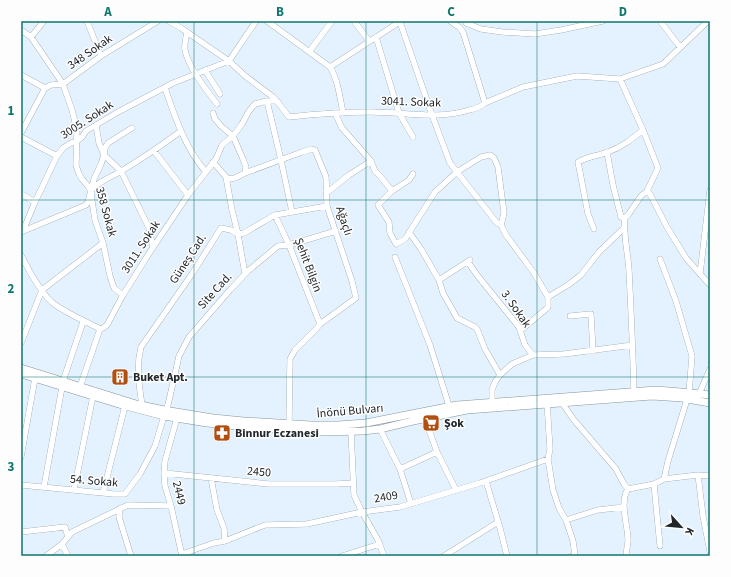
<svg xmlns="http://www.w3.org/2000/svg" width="731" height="577" font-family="'Source Sans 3',sans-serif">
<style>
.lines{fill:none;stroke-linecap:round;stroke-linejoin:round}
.minor-casing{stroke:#86949f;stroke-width:6}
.major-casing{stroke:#86949f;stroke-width:8}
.minor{stroke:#fff;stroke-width:5.5}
.major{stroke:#fff;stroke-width:7}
.grid{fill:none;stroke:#0f766e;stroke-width:1;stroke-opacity:0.55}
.labels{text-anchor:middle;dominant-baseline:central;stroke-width:3;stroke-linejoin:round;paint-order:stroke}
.street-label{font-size:12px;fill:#20262a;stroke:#fdfdfd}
.poi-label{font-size:12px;font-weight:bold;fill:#20262a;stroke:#fdfdfd;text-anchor:start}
.neatline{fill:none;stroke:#0f766e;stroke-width:1.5}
.grid-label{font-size:13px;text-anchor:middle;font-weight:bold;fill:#0f766e}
</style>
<rect width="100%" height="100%" fill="#e3f2fe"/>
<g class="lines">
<g class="minor-casing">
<path id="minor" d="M87,21L101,56
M169,21L181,28L229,61L244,75L273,97L277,101L289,117C316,114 344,112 371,112C404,112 437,120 469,110C475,109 480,108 485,103L523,87L577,76L620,79L663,64L708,21
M267,21L330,67C338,80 340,98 343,113
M354,21L369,41
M450,21L459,27L463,32L485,103
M660,21L680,47
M400,22L432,115L450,163L497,223L501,225L506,235L534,273L548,297V307L546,309L520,331
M466,23L481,29L502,32L535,34L561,30L603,21
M21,30L31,37L63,84L101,56L158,21
M187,32C186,38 184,44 185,50C189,69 206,89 217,104
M31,37L44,21
M376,37L399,113L413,137
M309,52L332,21
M330,67L401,21
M205,70L220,94
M21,75L45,88L51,85L63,84L72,110L77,130L76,165L79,174L82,179L88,186L91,191L92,201L95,220L103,243L110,276L114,288L123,295
M620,79L643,130L658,168L647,191L641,196L628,215L625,218
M165,88C175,117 185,148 206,172
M267,101L281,160L292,212
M213,113L215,119L221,126L233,136L243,159L246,167L245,173
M335,113L342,128L371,161L375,171L380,176L392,191
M96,125L99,143L104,155L121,171L149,228L153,248
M21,133L45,88
M21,137L57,156
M154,151L188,195
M607,152L613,185L621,217L625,218C623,234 628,253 629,270C631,310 633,351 634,392
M213,162L226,177L232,210L238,234L245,274
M413,174L409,180L392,191L378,205L389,222L390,233L396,244L405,239L435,192L457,172L481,157L490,155L494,158L498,167L504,213L501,225
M226,177L229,179L235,178L245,173L302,152L312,149L315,150L326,177L327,206L352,281L356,298L320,324L316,329L295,350L290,359L289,424
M91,191C98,181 112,177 123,170C143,158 162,145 181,131
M326,191H329L349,175L371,161
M647,191L650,194L667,227L686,258L710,285
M21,194L35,202
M275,215L289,245L320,324
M594,229L588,214L578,162C588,156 598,156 608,152C622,147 632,139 643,130
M23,231L35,202L57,156L63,148L71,143L76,142L82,137L86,131L118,112L173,83L229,61L256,21
M21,232L86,205L88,202L94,179L101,164L104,155L105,148L108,143L132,128
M409,232L421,249L439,280L443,293L457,318L475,327L477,329L485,349L500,375
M21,255C28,269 41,294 54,304C68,314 85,321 100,329L103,328L107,325L123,295L148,255L188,195L216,159L222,145L233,136L242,124L249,111L255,104L267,101H277
M395,257L430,345L450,409
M468,262L477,275L519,327L525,345L533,355L512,364L500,375L495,382L492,390V402
M700,274L710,190
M439,280L470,260
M548,297L568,285L581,275L599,252L624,228
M570,316L591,314L593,351
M21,343L42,290L103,243
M533,355L564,354L633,345
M63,381L83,322
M80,387L100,329
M699,394L710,369
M547,402L550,449L548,459L553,490L559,508L566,520L573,541L575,555L572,556
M562,403L574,420L616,469L624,484L628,489
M142,405C139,385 136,367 141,347L192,274L221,228L231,230L238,234L244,233L275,215L327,206
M178,414L165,461L164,473L165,486L171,506L182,556
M425,419L437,452L456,490
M380,429L400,469L411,504
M351,431L354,495L362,512L378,540L384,556
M21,457L35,378
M400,469L437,452
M164,473L269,484H336L353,483
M698,475L703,516L710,552
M211,478L217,510L224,528L225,541
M664,479L698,475L710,476
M486,481L500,528L507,556
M654,484L660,546
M21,485L114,494H125L140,474L155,446L164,416L168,405L179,356L189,337L230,290L248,271L278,246L289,245L336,231
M44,487L62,387
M74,490L93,396
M103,493L125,406
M120,508L119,517L131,556
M566,520L598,510L624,507
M21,532L65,527L68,537
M62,544L68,556
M182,554L214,543L225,541L265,525L307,524L362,512L400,507L480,483L548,459
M46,556L62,544L72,532L128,505L171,506
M342,556L380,544
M444,556L498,522
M626,556C626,551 628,545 628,540C628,525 619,502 628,489L654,484L664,479L668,461L689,393L692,356L676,301L660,259"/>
</g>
<g class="major-casing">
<path id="major" d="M21,368L136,404L164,410L213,418L244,421L311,425H338L366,423L457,405L656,390L681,392L710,395
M21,374L122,405L164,416L207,423L237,426L289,430L322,432L363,431L380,429L413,421L467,410L652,396L682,398L710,403"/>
</g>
<use href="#minor" class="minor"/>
<use href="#major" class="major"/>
</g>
<path class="grid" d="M194,21V556M366,21V556M537,21V556M21,200H710M21,377H710"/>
<defs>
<g id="building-square" transform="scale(0.9)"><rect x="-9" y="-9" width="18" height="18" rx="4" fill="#b14f10" stroke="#fdfdfd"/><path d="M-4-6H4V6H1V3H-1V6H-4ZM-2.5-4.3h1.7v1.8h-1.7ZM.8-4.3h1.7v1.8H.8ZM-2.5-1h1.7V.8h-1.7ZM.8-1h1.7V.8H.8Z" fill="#fff"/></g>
<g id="supermarket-square" transform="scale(0.9)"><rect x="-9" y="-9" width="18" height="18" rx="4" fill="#b14f10" stroke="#fdfdfd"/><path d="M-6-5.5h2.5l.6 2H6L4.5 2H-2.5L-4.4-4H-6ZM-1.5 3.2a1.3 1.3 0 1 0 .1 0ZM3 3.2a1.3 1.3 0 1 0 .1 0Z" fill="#fff"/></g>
<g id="pharmacy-square" transform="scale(0.9)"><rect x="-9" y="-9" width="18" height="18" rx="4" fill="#b14f10" stroke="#fdfdfd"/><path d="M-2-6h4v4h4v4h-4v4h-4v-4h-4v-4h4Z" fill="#fff"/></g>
</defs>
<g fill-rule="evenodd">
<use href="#building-square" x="120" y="377"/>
<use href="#supermarket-square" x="431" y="423"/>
<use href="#pharmacy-square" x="222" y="433"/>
</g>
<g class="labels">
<g class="street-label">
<text transform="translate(90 52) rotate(-35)">348 Sokak</text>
<text transform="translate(411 102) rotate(2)">3041. Sokak</text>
<text transform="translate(87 120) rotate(-33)">3005. Sokak</text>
<text transform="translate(106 212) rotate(75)">358 Sokak</text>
<text transform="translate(344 221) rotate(72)">Ağaçlı</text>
<text transform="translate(141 247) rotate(-57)">3011. Sokak</text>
<text transform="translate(188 259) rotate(-57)">Güneş Cad.</text>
<text transform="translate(308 265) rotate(69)">Şehit Bilgin</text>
<text transform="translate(215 291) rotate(-48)">Site Cad.</text>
<text transform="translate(516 309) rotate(55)">3. Sokak</text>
<text transform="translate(350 411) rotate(-5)">İnönü Bulvarı</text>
<text transform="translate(259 472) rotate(5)">2450</text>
<text transform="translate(94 481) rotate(5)">54. Sokak</text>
<text transform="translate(179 493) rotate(76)">2449</text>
<text transform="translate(386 497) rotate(-10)">2409</text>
</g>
<g class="poi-label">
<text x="133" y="377">Buket Apt.</text>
<text x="444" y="423">Şok</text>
<text x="235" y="433">Binnur Eczanesi</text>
</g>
</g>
<rect width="731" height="577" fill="none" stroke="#fdfdfd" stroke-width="44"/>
<g transform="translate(681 527) rotate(117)" stroke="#fdfdfd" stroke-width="3" paint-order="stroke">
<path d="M0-3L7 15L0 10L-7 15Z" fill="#20262a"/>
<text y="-6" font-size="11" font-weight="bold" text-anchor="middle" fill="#20262a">K</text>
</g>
<rect x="22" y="22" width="687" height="533" class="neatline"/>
<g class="grid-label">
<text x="108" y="16">A</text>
<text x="280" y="16">B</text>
<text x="451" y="16">C</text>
<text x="623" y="16">D</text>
<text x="11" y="115">1</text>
<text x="11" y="293">2</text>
<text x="11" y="471">3</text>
</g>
</svg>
